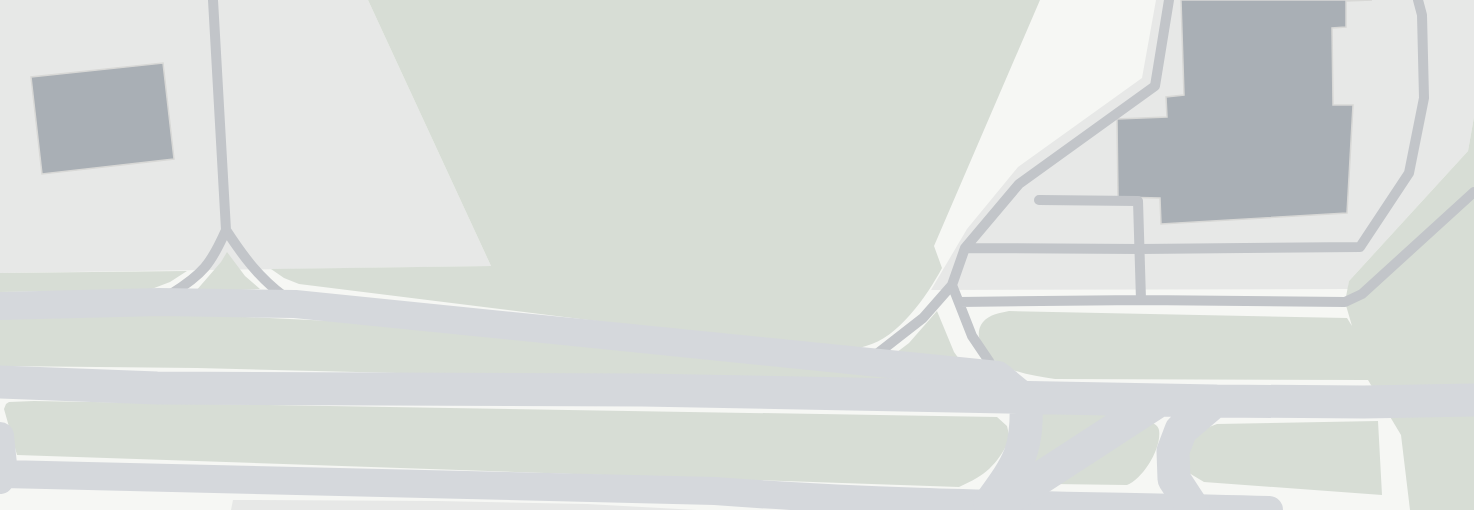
<svg xmlns="http://www.w3.org/2000/svg" width="1474" height="510" font-family="'Space Grotesk',sans-serif">
<style>
.built{fill:#e7e8e7}
.green{fill:#d7ddd5}
.building{fill:#a9afb5;stroke:#d8d8d6;stroke-width:1.5}
.lines{fill:none;stroke-linecap:round;stroke-linejoin:round}
.service{stroke:#c2c5c9;stroke-width:10}
.secondary{stroke:#d5d8dc;stroke-width:28}
.trunk{stroke:#d5d8dc;stroke-width:33}
</style>
<rect width="100%" height="100%" fill="#f6f7f4"/>
<path class="built" d="M0,0H368L491,266L0,273Z
M1156,0H1474V117L1468,151L1349,281L1348,289L931,290L967,229L1018,167L1142,78Z
M233,500L437,501L587,504L697,510H231Z"/>
<path class="green" d="M368,0H1040L934,246L942,268C927,296 898,338 866,346C857,349 847,349 838,351L299,284L284,278L271,269L491,266Z
M1474,117V510H1410L1401,435L1368,380L1055,379C1037,376 1017,374 1000,364C987,356 971,337 983,322C990,314 1000,313 1009,311L1347,318L1352,326L1345,302L1349,281L1468,151Z
M227,252L245,276L260,289L195,292L221,262Z
M187,271L170,282L149,290L0,292V273Z
M937,311L954,352L964,366L888,359L909,343Z
M143,312L331,321L933,379V386L197,368L0,366V319Z
M34,401L997,417L1007,426L1010,439C996,466 986,475 959,487L17,455L4,409L6,404L9,402Z
M1131,410L1027,467L1031,414Z
M1149,421C1153,423 1158,425 1159,430C1162,448 1143,479 1127,485L1053,484Z
M1378,421L1382,495L1204,482L1184,470L1179,449L1201,430L1217,424Z"/>
<path class="building" d="M1181,0H1372L1346,1V27L1332,28L1333,105H1353L1347,213L1161,224L1160,198L1118,197L1117,119L1167,117L1166,97L1184,95Z
M163,63L174,159L42,174L31,77Z"/>
<g class="lines">
<path class="service" d="M226,230C243,256 259,278 285,297
M965,248L1140,249L1360,247L1409,173L1424,98L1422,15L1418,0
M952,285L972,336L995,370
M171,294C203,274 211,264 226,230L213,0
M1141,300L1345,302L1362,294L1474,192
M959,302L1141,300L1138,201L1039,200
M873,357L923,318L952,285L965,248L1019,184L1155,86L1169,0"/>
<path class="secondary" d="M0,306L159,302L295,304L998,375L1026,398
M0,436L4,474L0,480
M4,474L715,491C899,505 1084,505 1269,510"/>
<path class="trunk" d="M0,382L157,388L642,390L1215,401L1364,402L1474,400
M990,503C1020,462 1028,450 1026,398
M1000,504L1160,400
M1193,508L1174,479L1173,451L1181,430L1215,401"/>
</g>
</svg>
